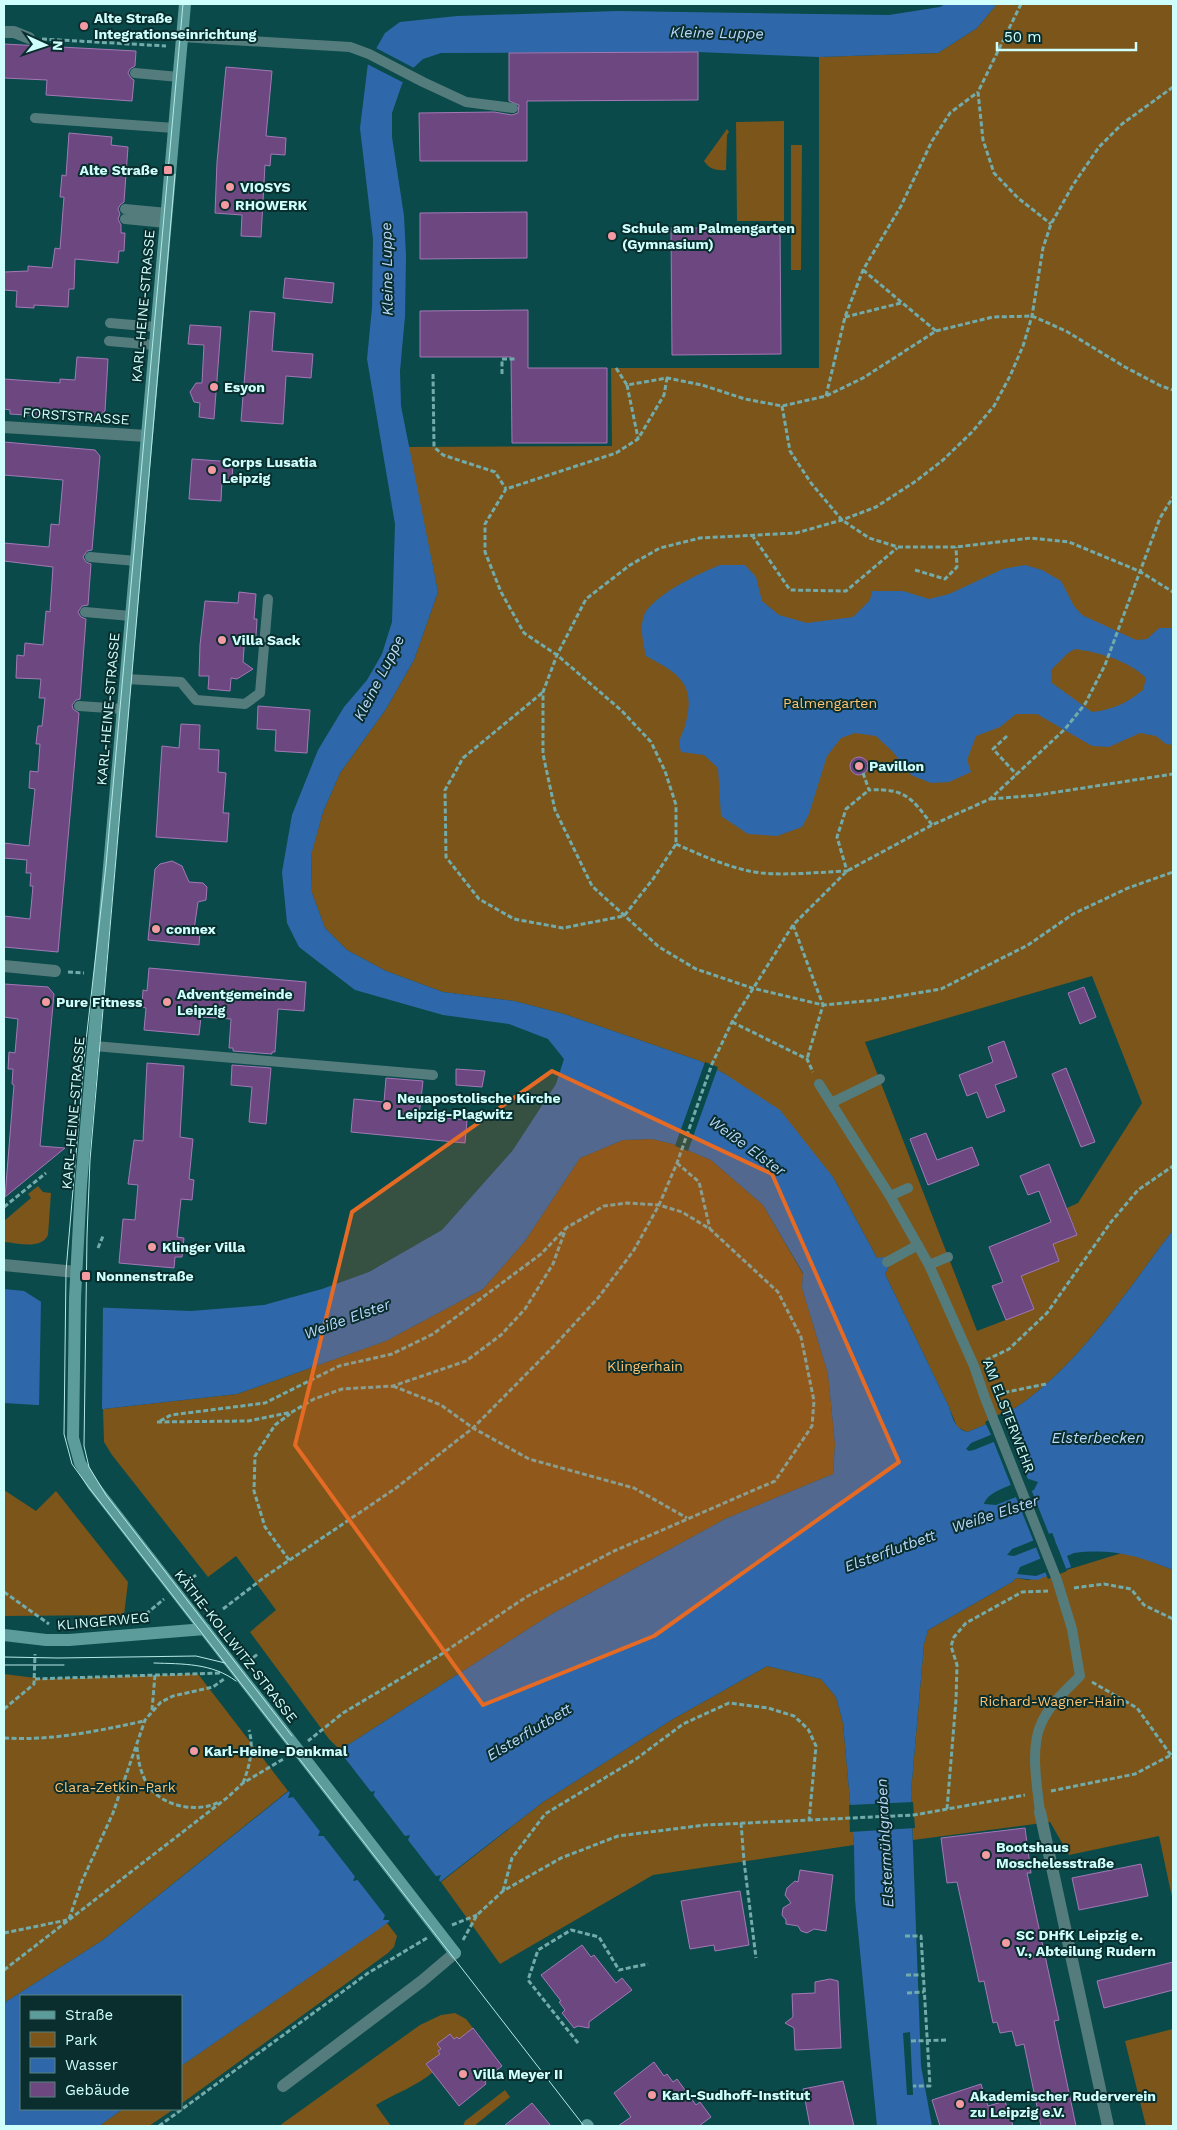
<svg xmlns="http://www.w3.org/2000/svg" width="1177" height="2130" font-family="'Work Sans',sans-serif">
<style>
.green{fill:#7b5519;fill-rule:evenodd}
.water{fill:#2f68aa;fill-rule:evenodd}
.pier{fill:#0b4a4a}
.building{fill:#6d4780;stroke:#a279b6}
.lines{fill:none;stroke-linecap:round;stroke-linejoin:round}
.path{stroke:#73abaa;stroke-width:3;stroke-dasharray:5 2.5;stroke-linecap:butt}
.lane{stroke:#557c7c;stroke-width:10}
.street{stroke:#557c7c;stroke-width:12}
.secondary{stroke:#5c9d9c;stroke-width:12}
.tram{stroke:#b6e9e7;stroke-width:1}
.marked{fill:#e56a24;fill-opacity:0.2;stroke:#e56a24;stroke-width:4;stroke-linejoin:round}
.poi-dot{fill:#f49aa2;stroke:#0a2d2d;stroke-width:2}
.labels{text-anchor:middle;dominant-baseline:central;stroke-width:4;stroke-linejoin:round;paint-order:stroke}
.poi-label{font-size:14px;font-weight:bold;fill:#cefffd;stroke:#0a2d2d;text-anchor:start}
.street-label{font-size:14px;fill:#cefffd;stroke:#0a2d2d}
.park-label{font-size:14px;fill:#ffc371;stroke:#0a2d2d}
.water-label{font-size:15px;font-style:italic;fill:#bad8fc;stroke:#0a2d2d}
</style>
<rect width="100%" height="100%" fill="#0b4a4a"/>
<path class="green" d="M997,4H1173V1230C1117,1303 1058,1401 967,1432L957,1427L949,1407L885,1274L889,1266L877,1258L833,1177L725,1074L700,1061L564,1014L514,1001L443,992L386,971L347,950L325,928L312,893L311,854L323,812L340,773L386,709L414,660L438,592L408,447L612,446L611,368H819V57L938,53L977,28ZM1092,976L1142,1103L1078,1203L1067,1208L1077,1234L1015,1260L1034,1309L977,1331L865,1042Z
M784,121V221H737L736,122Z
M727,129L729,132L727,135L726,170C717,171 709,169 704,161Z
M791,145H802L801,270H791Z
M652,1139L673,1144L711,1160L763,1205L803,1274L802,1288L828,1374L835,1444L833,1474L725,1519L550,1615L340,1750L329,1739L250,1632L276,1610L236,1556L208,1577L112,1455L104,1442L103,1409L237,1394L386,1341L483,1289L525,1241L580,1158L623,1140Z
M38,1186L43,1192L51,1193L48,1235C41,1250 18,1243 4,1242V1221L31,1198L28,1194Z
M4,1490L36,1511L56,1491L128,1582L124,1615L4,1616Z
M1122,1553L1143,1558L1173,1570V1902L1159,1836L1069,1855L1050,1822L913,1840L911,1792L924,1644L928,1630L1012,1582L1016,1578L1028,1580L1047,1576Z
M767,1666L821,1679L836,1697L843,1723L854,1845L653,1875L500,1964L441,1882L543,1802L673,1719Z
M4,1674L43,1679L198,1674L288,1791L103,1940L4,2003Z
M387,1923L397,1936L394,1947L388,1953L181,2104V2066Z
M455,2013L466,2019L473,2028L459,2039L457,2037L438,2051L440,2054L426,2064L433,2072C416,2087 395,2093 376,2105L391,2126H279L420,2025L441,2015Z
M1173,2029V2126H1146L1125,2041Z
M505,2090L510,2097L474,2126H463L465,2121Z
M123,2109H174L149,2126H99Z"/>
<path class="water" d="M945,4H997L977,28L938,53L819,57L698,52L441,53L423,59L411,70L402,84L392,113V137L404,216L406,256L405,316L400,371L401,406L438,592L414,660L386,709L340,773L323,812L311,855L312,893L325,928L347,950L386,971L443,992L514,1001L564,1014L700,1061L725,1074L780,1110L833,1177L877,1258L885,1257L889,1266L885,1274L949,1407C953,1418 954,1428 967,1432C1058,1401 1117,1303 1173,1230V1570C1139,1556 1112,1548 1074,1553L1067,1556L1071,1567L1037,1580L1016,1578L1012,1582L928,1630L924,1644L911,1792L921,2066L932,2126H877L855,1900L854,1845L843,1723L836,1697L821,1679L767,1666L673,1719L543,1802L382,1927L181,2066V1996H21V2109H123L99,2126H4V2003L103,1940L340,1750L550,1615L725,1519L833,1474L835,1444L828,1374L802,1288L803,1273L763,1205L711,1160L673,1144L652,1139L623,1140L580,1158L525,1241L483,1289L386,1341L237,1394L103,1409L4,1403V1289L24,1291L43,1303L60,1306L191,1311L264,1305L322,1289L369,1272L442,1230L513,1150L556,1084L564,1059L548,1039L509,1024L443,1015L355,990L299,947L287,923L282,872L292,815L318,750L344,707L367,680L382,654L392,622L395,524L367,359L372,308L373,239L360,128L368,63L385,33L400,22L457,16L618,11L889,15L940,7ZM1010,1427L1013,1434L974,1450L969,1451L966,1449L971,1443ZM1029,1479L1038,1482L1034,1490L996,1505L984,1504C987,1491 1017,1483 1029,1479ZM1052,1533L1055,1540L1014,1556L1007,1555L1012,1549ZM1059,1551L1064,1565L1036,1576L1017,1574L1020,1567ZM345,1752L343,1757L294,1797L288,1798L290,1792L340,1753ZM375,1791L373,1796L324,1836H318L320,1831L370,1792ZM410,1835L408,1840L358,1880L353,1881L355,1876L405,1836ZM441,1875L439,1880L389,1920H383L385,1915L436,1876Z
M720,565H745L756,577L762,601L779,615L807,623L853,617L870,600L872,591H903L929,599L949,594L1003,569L1025,565L1042,570L1061,581L1074,606L1082,615L1136,640L1147,639L1159,628H1173V745L1166,744L1156,736L1140,733L1109,747L1092,746L1037,714H1016L1000,727L976,736L967,760L971,772L949,782L931,783L911,775L893,752L876,736L855,733L841,738L827,756L809,814L802,827L777,836L748,834L721,816L718,768L704,755L681,752C677,735 683,737 686,722C696,682 677,673 646,656C643,642 638,623 647,610C662,591 698,574 720,565ZM1075,649C1099,652 1129,661 1146,678L1143,690C1127,703 1112,710 1092,712L1052,683L1051,670L1068,653Z"/>
<path class="pier" d="M374,47L416,69L406,84L365,63Z
M705,1062L718,1067L688,1151L675,1146Z
M41,1299L61,1303L103,1305L102,1411L39,1409Z
M1004,1412L1013,1434L1011,1436L1029,1482L1012,1488L993,1440L1010,1433L1009,1430L992,1437L985,1422Z
M1031,1489L1049,1534L1052,1533L1067,1571L1048,1579L1045,1571L1062,1564L1058,1554L1041,1560L1035,1545L1052,1539L1051,1536L1034,1542L1015,1495Z
M338,1749L442,1884L391,1923L287,1789Z
M913,1802L915,1828L850,1832L849,1805Z
M910,2032L913,2095H907L903,2033Z"/>
<path class="building" d="M4,44L136,51L135,66L130,69L128,73L131,78L134,80L132,101L46,95L47,80L4,78Z
M698,52V100L527,101V161H420L419,113L494,112L512,115L518,113L519,105L509,101V53Z
M226,67L272,71L266,136L286,138L285,155L271,154L270,166L265,165L261,237L241,236L242,215L215,213L217,162Z
M69,133L112,137L111,145L128,147L124,202L120,205L118,209L120,214L118,219L121,225V233H125L124,251H119L118,263L75,259L74,289H69L68,307L34,305V308L16,307L17,291L4,290V272L28,271V266L52,268L55,248L60,249L64,197H60L62,175L66,176Z
M527,212V258L420,259V213Z
M671,228H780L781,354L672,355Z
M285,278L334,283L332,303L283,298Z
M528,310V368H607V443H512L511,357H420V311Z
M250,311L275,313L272,351L313,354L311,378L286,376L283,424L241,421Z
M190,325L221,327L214,419L199,417L200,403L194,402L190,392L196,383H202L204,345L188,344Z
M77,357L108,359L105,411L98,416L41,413V416L10,414V410L4,409V379L60,383V379L75,380Z
M4,442L95,450L100,456L92,550L87,551L83,557L86,562L91,564L88,605L82,606L78,612L81,617L86,619L80,699L76,700L72,705L73,709L79,713L58,952L4,947V916L30,919L33,886H30L31,873H26L27,860L4,858V843L29,846L35,789L29,788L30,771L38,772L40,744H36L38,726H42L45,698H39L41,679L16,678L17,655L24,656L25,643L43,645L46,611L50,612L53,567L4,561V543L49,547L51,524L59,525L63,480L4,475Z
M192,459L233,462L232,481L222,480L221,501L189,499Z
M239,592L256,594L254,619H257L256,636L245,635L243,662L253,669L237,679L231,678L230,691L208,689L209,676H199L200,645L205,601L238,603Z
M258,706L310,710L307,753L275,751L276,730L257,729Z
M181,724L200,725L199,749L219,750L218,772L226,773L223,813H229L227,842L156,837L162,746L179,748Z
M850 766a9 9 0 1 1 18 0a9 9 0 1 1-18 0Z
M172,861L182,866L189,882L203,883L207,887L206,900L198,902L194,930L200,932L199,945L148,940L155,869L160,864Z
M149,968L306,982L304,1011L278,1009L275,1052H272V1054L233,1051V1048H229L231,1019L201,1017L199,1035L144,1030L146,1008L142,1007L143,990L147,991Z
M4,984L48,987L54,994L40,1146L65,1148L5,1197L14,1085L12,1084L13,1069H8L9,1052L15,1053L18,1019L4,1017Z
M1084,987L1096,1017L1080,1024L1068,993Z
M1004,1041L1017,1077L995,1085L1005,1111L987,1118L977,1092L967,1096L959,1075L993,1062L988,1047Z
M147,1063L184,1066L180,1137L193,1139L189,1179L194,1180L192,1200L181,1199L177,1237L184,1238L182,1257H175L174,1268L119,1263L123,1219L135,1220L138,1185L128,1184L134,1140L143,1141Z
M232,1065L271,1068L266,1124L249,1122L252,1087L231,1085Z
M1066,1068L1095,1142L1081,1147L1052,1074Z
M456,1069L485,1071L482,1087L456,1085Z
M386,1078L423,1081L419,1116L467,1120L465,1143L351,1132L354,1099L384,1102Z
M926,1133L937,1160L972,1147L979,1165L928,1185L910,1139Z
M1049,1164L1077,1235L1053,1244L1059,1261L1021,1276L1034,1309L1006,1320L992,1286L1003,1282L989,1247L1051,1222L1039,1191L1028,1195L1020,1176Z
M1025,1828L1031,1873H1027L1059,2020L1054,2021L1076,2126H1041L1024,2044L1016,2046L1012,2031L1000,2033L997,2022L993,2023L984,1981L979,1982L957,1882L947,1883L941,1838Z
M1141,1864L1148,1896L1079,1910L1072,1878Z
M800,1870L833,1875L826,1931L814,1929L807,1933L801,1931L798,1926L786,1924V1920L782,1915L783,1908L791,1903L785,1895L787,1888L795,1881L798,1882Z
M740,1891L749,1945L715,1951L714,1945L690,1949L681,1901Z
M582,1945L591,1957L594,1955L616,1983L622,1978L632,1990L589,2022V2028L578,2026L574,2028L562,2013L565,2010L559,2002L561,2001L541,1975Z
M1173,1962V1990L1104,2008L1097,1981Z
M830,1979L838,1981L841,2048L795,2050L794,2028L785,2023L793,2017L792,1994L815,1993V1982Z
M473,2028L502,2066L488,2077L489,2078L485,2082L486,2084L459,2106L426,2064L440,2054L438,2051L441,2049L437,2044L450,2034L454,2039L457,2037L459,2039Z
M654,2062L664,2076L667,2074L673,2082L677,2079L696,2105L700,2102L711,2117L699,2126H618L631,2117L614,2093Z
M843,2081L854,2126H810L803,2089Z
M981,2084L988,2106L1005,2101L1013,2126H940L932,2100Z
M532,2103L551,2126H504Z"/>
<g class="lines">
<path class="path" d="M1021,4L978,92L983,140L994,173L1018,198L1051,224
M42,39L166,46
M1173,87L1122,124L1099,147L1073,185L1051,224L1043,248L1032,316L1023,346L1010,376L994,406L972,432L943,460L916,481L876,507L842,520L796,533L700,538L660,548L630,565L586,599L557,655L543,692V754L555,810L592,886L659,947L696,969L752,988L823,1005L876,1000L941,989L1028,945L1073,914L1128,888L1173,872
M863,270L936,331
M845,317L901,303
M616,368L627,385L667,378L702,385L745,399L782,406L826,396L863,378L936,331L993,317L1032,316L1066,331L1125,367L1161,386L1173,390
M433,374L434,447L443,455L495,472L506,489
M502,374V359H515
M627,385L638,438
M826,396L845,317L863,270L901,206L932,141L950,113L978,92
M782,406L790,451L811,483L842,520L869,538L898,547H956L1031,538L1069,542L1139,571L1173,592
M752,535L790,590L846,591L897,548
M915,570L945,579L957,567L956,547
M542,693L463,758L445,790L446,857L479,899L514,919L563,928L624,916L653,879L676,844V805L665,771L651,742L622,711L557,655L524,633L501,592L485,552V524L506,489L616,453L638,439L664,395L667,378
M1007,736L993,749L1017,775
M863,773L869,790C905,788 912,798 932,825
M991,799L1038,795L1173,774
M676,844C700,855 723,865 749,871C776,877 819,872 847,871L837,837L846,809L869,790
M793,925L823,1005L807,1059
M68,972L84,973
M732,1022L807,1059L813,1072
M677,1163L699,1182L710,1229
M4,1207L46,1173
M98,1248L103,1236
M986,1360L1009,1349L1047,1313L1111,1222L1138,1190L1173,1166
M393,1386L441,1405L473,1428L529,1459L634,1488L687,1518
M997,1394L1046,1384
M160,1421L171,1415L265,1403L339,1366L392,1354L433,1334L541,1254L565,1229
M157,1422L248,1421L292,1412L314,1399L342,1389L393,1386L466,1361L501,1335L525,1309L553,1264L566,1228L604,1206L627,1203L659,1205L682,1212L710,1229L778,1292L801,1337L814,1401L812,1426L775,1481L614,1551L526,1597L440,1655L343,1713L308,1741
M289,1560L265,1527L254,1491L255,1456L275,1425L290,1414
M187,1582L196,1575
M1074,1588L1104,1584L1131,1589L1144,1605L1173,1619
M4,1592L49,1624
M223,1609L266,1576L396,1488L473,1428L554,1346L598,1298L634,1250L659,1205L677,1163L712,1064L732,1022L793,925L847,871L932,825L990,799L1065,729L1085,704L1105,665L1160,518L1173,497
M140,1619L164,1599
M247,1662L258,1654
M35,1679L220,1673
M1092,1682L1137,1708L1173,1758
M4,1709L34,1684L35,1654
M152,1710L155,1675
M4,1738C52,1741 97,1731 144,1721
M137,1747C138,1761 141,1776 150,1788C165,1807 198,1813 219,1802
M243,1783C250,1765 254,1748 249,1730
M1051,1791L1135,1774L1173,1754
M947,1809L956,1700L957,1665L951,1646L954,1637L966,1623L1022,1592L1048,1591
M741,1823L744,1861L756,1958
M503,1891L512,1858L545,1814L636,1759L683,1724L729,1703L768,1708L794,1716L808,1729L816,1746L809,1821
M69,1919L82,1881L113,1813L145,1720L161,1702L173,1696L213,1687L224,1679
M452,1925L477,1915
M4,1933L67,1920
M905,1936H921L930,2086H913
M463,1940L477,1915L503,1891L561,1858L618,1836L705,1825L914,1815L1025,1795
M4,1970L228,1797L243,1783L285,1758
M906,1975H924
M907,1993L924,1992
M911,2041L947,2040
M578,2043L528,1980L538,1950L571,1930L599,1937L619,1970L648,1964
M159,2126L368,1973L427,1938"/>
<path class="lane" d="M182,37L350,47L369,54L423,82L466,102L513,108
M135,73L179,77
M35,118L174,128
M125,209L167,213
M125,219L166,223
M110,323L156,327
M109,341L155,345
M90,557L136,561
M85,612L131,616
M126,679L181,682L196,700L245,704L260,693L268,599
M79,706L123,709
M94,1046L433,1075
M819,1084L890,1196L929,1265L974,1366L985,1398L1057,1580L1072,1629L1080,1676C1066,1690 1049,1705 1041,1724C1030,1748 1037,1786 1040,1812
M831,1103L880,1079
M890,1196L908,1188
M887,1262L918,1245
M929,1265L948,1257"/>
<path class="street" d="M4,32H14L29,38
M4,427L147,436
M4,966L55,971
M4,1265L76,1272
M1040,1812L1108,2126
M283,2086L422,1981L455,1953"/>
<path class="secondary" d="M185,4L81,1185L75,1298L73,1438L80,1463L93,1485L455,1953
M4,1635L46,1640H69L205,1629
M587,2125L588,2126"/>
<path class="tram" d="M183,4L106,865L85,1050L66,1271L64,1434L72,1464L87,1485L584,2126
M175,174L90,1160L87,1236L84,1446L89,1467L106,1495L292,1736
M4,1657L58,1658L196,1656L225,1663
M154,1663C183,1664 212,1663 236,1681
M4,1665H64"/>
</g>
<path class="marked" d="M552,1071L772,1174L899,1462L654,1636L483,1705L295,1445L352,1212Z"/>
<g class="poi-dot">
<circle cx="84" cy="26" r="5"/>
<rect x="163" y="165" width="10" height="10" rx="2.5"/>
<circle cx="230" cy="187" r="5"/>
<circle cx="225" cy="205" r="5"/>
<circle cx="612" cy="236" r="5"/>
<circle cx="214" cy="387" r="5"/>
<circle cx="212" cy="470" r="5"/>
<circle cx="222" cy="640" r="5"/>
<circle cx="859" cy="766" r="5"/>
<circle cx="156" cy="929" r="5"/>
<circle cx="46" cy="1002" r="5"/>
<circle cx="167" cy="1002" r="5"/>
<circle cx="387" cy="1106" r="5"/>
<circle cx="152" cy="1247" r="5"/>
<rect x="81" y="1271" width="10" height="10" rx="2.5"/>
<circle cx="194" cy="1751" r="5"/>
<circle cx="986" cy="1855" r="5"/>
<circle cx="1006" cy="1943" r="5"/>
<circle cx="463" cy="2074" r="5"/>
<circle cx="652" cy="2095" r="5"/>
<circle cx="960" cy="2104" r="5"/>
</g>
<g class="labels">
<g class="poi-label">
<text x="94" y="18">Alte Straße<tspan x="94" dy="16">Integrationseinrichtung</tspan></text>
<text x="158" y="170" text-anchor="end">Alte Straße</text>
<text x="240" y="187">VIOSYS</text>
<text x="235" y="205">RHOWERK</text>
<text x="622" y="228">Schule am Palmengarten<tspan x="622" dy="16">(Gymnasium)</tspan></text>
<text x="224" y="387">Esyon</text>
<text x="222" y="462">Corps Lusatia<tspan x="222" dy="16">Leipzig</tspan></text>
<text x="232" y="640">Villa Sack</text>
<text x="869" y="766">Pavillon</text>
<text x="166" y="929">connex</text>
<text x="177" y="994">Adventgemeinde<tspan x="177" dy="16">Leipzig</tspan></text>
<text x="56" y="1002">Pure Fitness</text>
<text x="397" y="1098">Neuapostolische Kirche<tspan x="397" dy="16">Leipzig-Plagwitz</tspan></text>
<text x="162" y="1247">Klinger Villa</text>
<text x="96" y="1276">Nonnenstraße</text>
<text x="204" y="1751">Karl-Heine-Denkmal</text>
<text x="996" y="1847">Bootshaus<tspan x="996" dy="16">Moschelesstraße</tspan></text>
<text x="1016" y="1935">SC DHfK Leipzig e.<tspan x="1016" dy="16">V., Abteilung Rudern</tspan></text>
<text x="473" y="2074">Villa Meyer II</text>
<text x="662" y="2095">Karl-Sudhoff-Institut</text>
<text x="970" y="2096">Akademischer Ruderverein<tspan x="970" dy="16">zu Leipzig e.V.</tspan></text>
</g>
<g class="street-label">
<text transform="translate(143 306) rotate(-85)">KARL-HEINE-STRASSE</text>
<text transform="translate(76 416) rotate(4)">FORSTSTRASSE</text>
<text transform="translate(108 709) rotate(-85)">KARL-HEINE-STRASSE</text>
<text transform="translate(73 1113) rotate(-85)">KARL-HEINE-STRASSE</text>
<text transform="translate(1009 1416) rotate(69)">AM ELSTERWEHR</text>
<text transform="translate(103 1621) rotate(-5)">KLINGERWEG</text>
<text transform="translate(236 1646) rotate(52)">KÄTHE-KOLLWITZ-STRASSE</text>
</g>
<g class="park-label">
<text x="830" y="703">Palmengarten</text>
<text x="645" y="1366">Klingerhain</text>
<text x="1052" y="1701">Richard-Wagner-Hain</text>
<text x="115" y="1787">Clara-Zetkin-Park</text>
</g>
<g class="water-label">
<text transform="translate(717 33) rotate(1)">Kleine Luppe</text>
<text transform="translate(387 269) rotate(-91)">Kleine Luppe</text>
<text transform="translate(379 678) rotate(-63)">Kleine Luppe</text>
<text transform="translate(747 1146) rotate(36)">Weiße Elster</text>
<text transform="translate(347 1319) rotate(-20)">Weiße Elster</text>
<text x="1098" y="1438">Elsterbecken</text>
<text transform="translate(995 1514) rotate(-18)">Weiße Elster</text>
<text transform="translate(890 1551) rotate(-20)">Elsterflutbett</text>
<text transform="translate(529 1732) rotate(-31)">Elsterflutbett</text>
<text transform="translate(885 1843) rotate(-93)">Elstermühlgraben</text>
</g>
</g>
<rect width="1177" height="2130" fill="none" stroke="#cefffd" stroke-width="10"/>
<rect x="20" y="1995" width="162" height="115" fill="#0a2d2d" stroke="#588180"/>
<rect x="30" y="2011" width="25" height="8" fill="#5c9d9c" stroke="#588180"/>
<text x="65" y="2020" font-size="15" fill="#cefffd">Straße</text>
<rect x="30" y="2032" width="25" height="15" fill="#7b5519" stroke="#588180"/>
<text x="65" y="2045" font-size="15" fill="#cefffd">Park</text>
<rect x="30" y="2058" width="25" height="15" fill="#2f68aa" stroke="#588180"/>
<text x="65" y="2070" font-size="15" fill="#cefffd">Wasser</text>
<rect x="30" y="2082" width="25" height="15" fill="#6d4780" stroke="#588180"/>
<text x="65" y="2095" font-size="15" fill="#cefffd">Gebäude</text>
<g transform="translate(45 45) rotate(93)" stroke="#0a2d2d" stroke-width="4" paint-order="stroke">
<path d="M0-4L9 19L0 12L-9 19Z" fill="#cefffd"/>
<text y="-8" font-size="14" font-weight="bold" text-anchor="middle" fill="#cefffd">N</text>
</g>
<path d="M997 42v8h139v-8" fill="none" stroke="#cefffd" stroke-width="2.5"/>
<text x="1004" y="42" font-size="15" fill="#cefffd" stroke="#0a2d2d" stroke-width="4" paint-order="stroke">50 m</text>
</svg>
